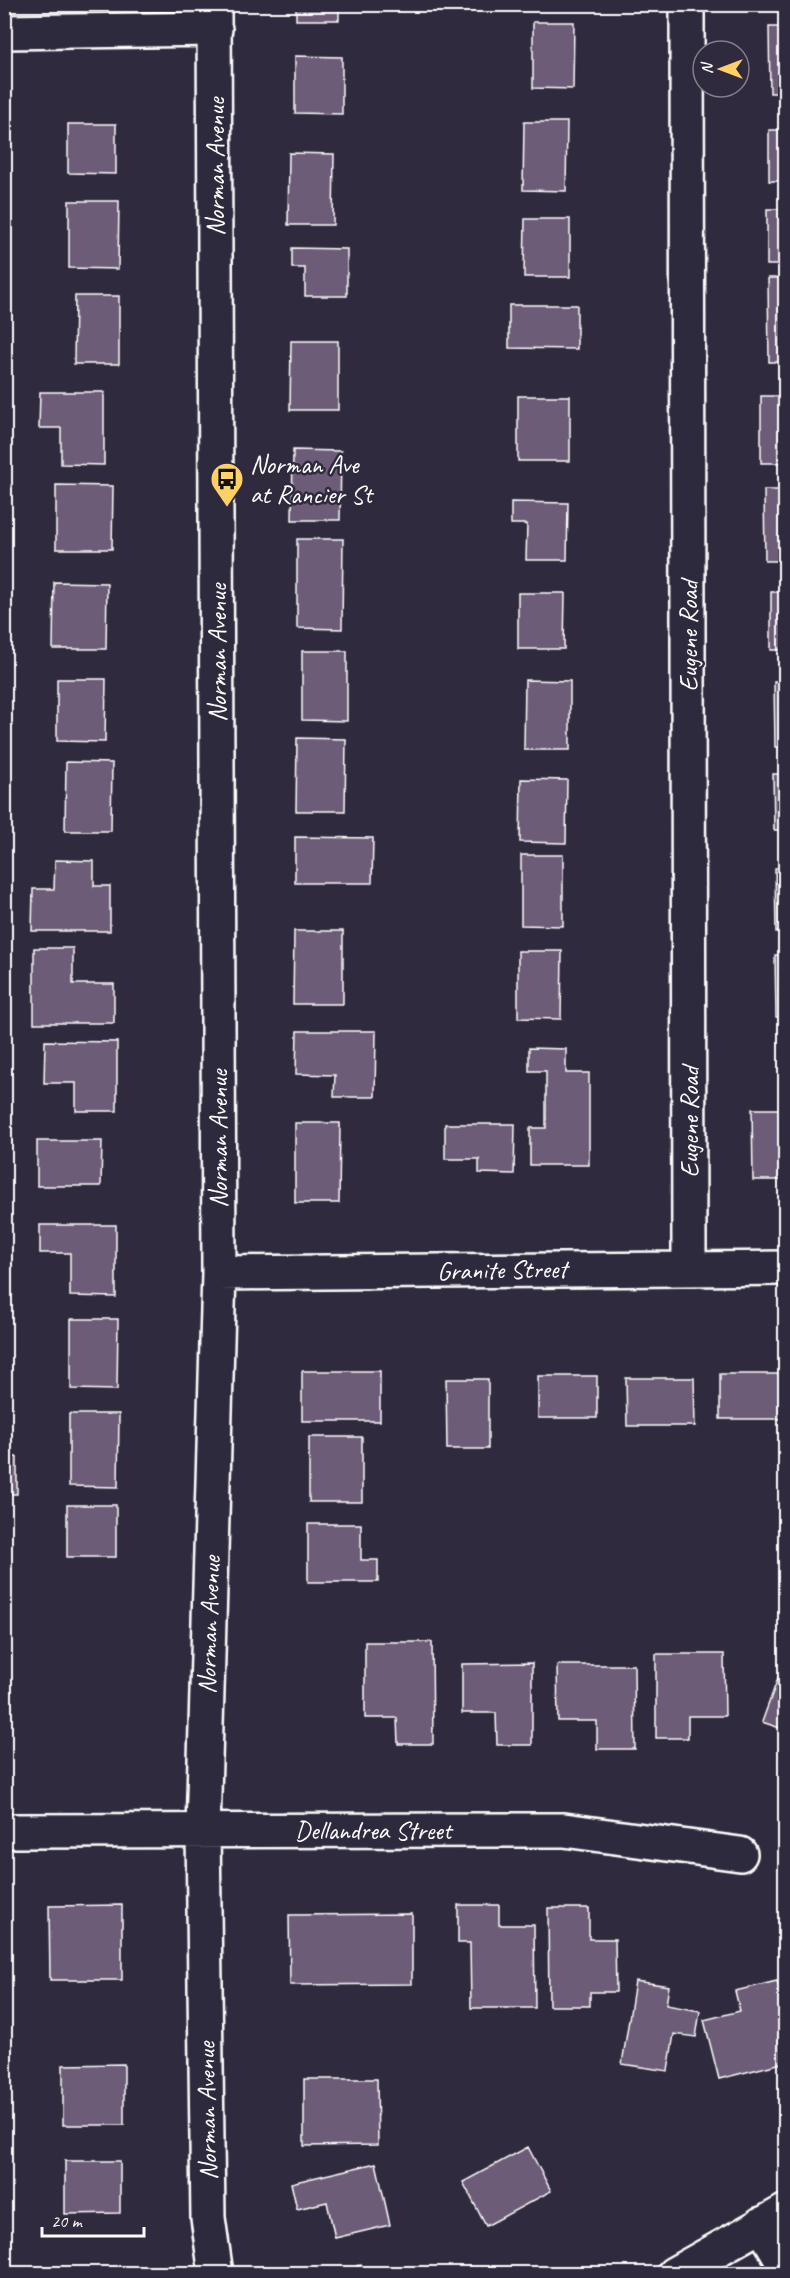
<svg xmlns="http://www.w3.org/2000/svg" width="790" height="2278" font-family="Caveat,sans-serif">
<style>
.building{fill:#6d5c77;stroke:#fff;stroke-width:1.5}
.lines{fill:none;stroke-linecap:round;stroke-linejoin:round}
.minor-casing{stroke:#fff;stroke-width:38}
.minor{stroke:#2f2a3d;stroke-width:33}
.labels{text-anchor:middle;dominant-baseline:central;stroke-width:5;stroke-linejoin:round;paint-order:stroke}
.street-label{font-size:26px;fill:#fff;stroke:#2f2a3d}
.poi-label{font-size:26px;fill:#fff;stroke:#2f2a3d;text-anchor:start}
</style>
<rect width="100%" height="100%" fill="#2f2a3d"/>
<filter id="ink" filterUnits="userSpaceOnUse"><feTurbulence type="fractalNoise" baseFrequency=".0167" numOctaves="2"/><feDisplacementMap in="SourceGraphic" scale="12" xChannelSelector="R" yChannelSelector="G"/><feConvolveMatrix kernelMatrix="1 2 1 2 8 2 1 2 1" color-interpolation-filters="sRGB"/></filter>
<g filter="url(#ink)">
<path class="building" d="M296,4H339V20H296Z
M533,22H574L573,89L533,88Z
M769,27H786V93H770Z
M295,56L342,57V114L295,113Z
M524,122H567L566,191L523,190Z
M68,124H116V174L68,173Z
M769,130H786V181H769Z
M289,153L334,154L333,225H288Z
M69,201H119L118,269L69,268Z
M767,209H786V265H767Z
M525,219H570V277H524Z
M292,248L347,249V296H305V268H292Z
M768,278H786V362H769Z
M75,296H119V364H74Z
M509,305H577V349L509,348Z
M291,341H338V410H290Z
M40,392H104V465L61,464V428H39Z
M518,396H570V461H518Z
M761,396H786V463H761Z
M293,450L341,451L340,520H292Z
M56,485L113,486L112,549H56Z
M764,490H786V561H765Z
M511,502L568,503L567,560H526L527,524H511Z
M297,539H343L342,629L297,628Z
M54,582L107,583L106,649H53Z
M771,592H786V650H771Z
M518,593H565L564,649H518Z
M302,651H347V721L302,720Z
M57,679H106L105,742L57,741Z
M525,680L570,681V750H524Z
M774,681H786V747H775Z
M297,738L346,739L345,811H296Z
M66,762L112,763L111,831H65Z
M773,774H786V830H774Z
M521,779L567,780L566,843L520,842Z
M295,837L373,838L372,883H295Z
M521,855H563V926L521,925Z
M55,860L94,861V886H110V931H32L33,889H54Z
M775,868H786V932H776Z
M294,931H343V1004H293Z
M34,948H73V984H114V1023H34Z
M518,951H562L561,1019L518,1018Z
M775,955H786V1017H776Z
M297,1031H376L375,1097H334L335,1075L296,1074Z
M45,1041L117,1042V1111H76V1083H44Z
M529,1048L566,1049V1073H589V1165H530V1128H546V1071H529Z
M752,1109H786V1180H753Z
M295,1123H340L339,1203H295Z
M445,1124H515L514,1174L479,1173V1159H445Z
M37,1141H102L101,1186H37Z
M40,1225H116V1297L70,1296V1253H40Z
M71,1319H118L117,1390L71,1389Z
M302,1371H380V1421H302Z
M720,1374H786V1419H720Z
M538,1376H597V1418H538Z
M626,1378H694L695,1426H627Z
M446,1379H488V1449H447Z
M69,1414H119L118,1487L69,1486Z
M309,1437H362V1502H309Z
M4,1457H17V1494H4Z
M67,1505H116V1557H67Z
M308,1524H361V1560H378V1582H308Z
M365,1642H432L433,1744H398L397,1718H365Z
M656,1654H724L725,1716H688V1738H656Z
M786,1656V1730L762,1722Z
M532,1663V1745H497L496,1713H462V1664Z
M557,1665H634L635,1749H597V1721H558Z
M122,1905V1980H50L49,1906Z
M458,1905H499V1925H534L535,2008H471L470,1943H458Z
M548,1908H589V1939H615L616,1992H590V2006H549Z
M412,1914V1984L290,1985L289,1915Z
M635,1981L669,1986L666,2005L700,2011L696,2037L674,2034L668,2071L622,2064Z
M777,1981L786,2014V2062L719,2079L704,2020L740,2011L735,1991Z
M124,2064V2125H63V2065Z
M304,2079H377L378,2145L304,2146Z
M528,2147L551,2191L486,2226L463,2182Z
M65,2161H120V2213L65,2214Z
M376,2163L390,2225L335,2238L327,2202L297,2209L291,2183Z
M361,2264L365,2274H341Z"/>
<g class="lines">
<g class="minor-casing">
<path id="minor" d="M214,4L219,1273L203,1830L208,2218L216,2274
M687,4L689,1268
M4,32L215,29
M219,1273L786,1268
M4,1831L564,1830L740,1854
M761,2224L786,2266
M674,2274L786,2211"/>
</g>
<use href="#minor" class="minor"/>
</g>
</g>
<defs>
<g id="bus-pin" transform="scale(1.725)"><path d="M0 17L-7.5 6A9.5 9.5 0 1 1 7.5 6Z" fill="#ffd166" stroke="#2f2a3d"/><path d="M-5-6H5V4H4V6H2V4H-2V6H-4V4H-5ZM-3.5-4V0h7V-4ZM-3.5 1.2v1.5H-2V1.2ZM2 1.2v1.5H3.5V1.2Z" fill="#111"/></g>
</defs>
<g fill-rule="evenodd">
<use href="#bus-pin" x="227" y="479"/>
</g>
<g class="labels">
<g class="street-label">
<text transform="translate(215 167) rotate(-90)">Norman Avenue</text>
<text transform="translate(688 636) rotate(-90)">Eugene Road</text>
<text transform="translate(217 653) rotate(-90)">Norman Avenue</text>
<text transform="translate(689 1122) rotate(-90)">Eugene Road</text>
<text transform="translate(218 1139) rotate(-90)">Norman Avenue</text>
<text transform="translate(502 1270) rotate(-1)">Granite Street</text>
<text transform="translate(209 1625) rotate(-88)">Norman Avenue</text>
<text x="373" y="1830">Dellandrea Street</text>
<text transform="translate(207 2111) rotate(-91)">Norman Avenue</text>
</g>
<g class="poi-label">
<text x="250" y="464">Norman Ave<tspan x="250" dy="30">at Rancier St</tspan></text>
</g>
</g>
<rect width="790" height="2278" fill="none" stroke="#2f2a3d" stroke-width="24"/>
<rect x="12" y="12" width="766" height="2254" fill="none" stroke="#fff" stroke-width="2" filter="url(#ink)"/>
<g transform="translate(721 69) rotate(270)"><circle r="28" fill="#2f2a3d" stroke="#827f8b" stroke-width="1.5"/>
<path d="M0-4.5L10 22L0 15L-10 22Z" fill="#ffd166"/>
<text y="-9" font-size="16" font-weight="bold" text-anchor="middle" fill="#ffffff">N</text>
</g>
<path d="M42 2227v9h102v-9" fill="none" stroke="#ffffff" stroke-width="3"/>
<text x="51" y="2227" font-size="18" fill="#ffffff" stroke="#2f2a3d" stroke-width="4.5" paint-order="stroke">20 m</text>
</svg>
